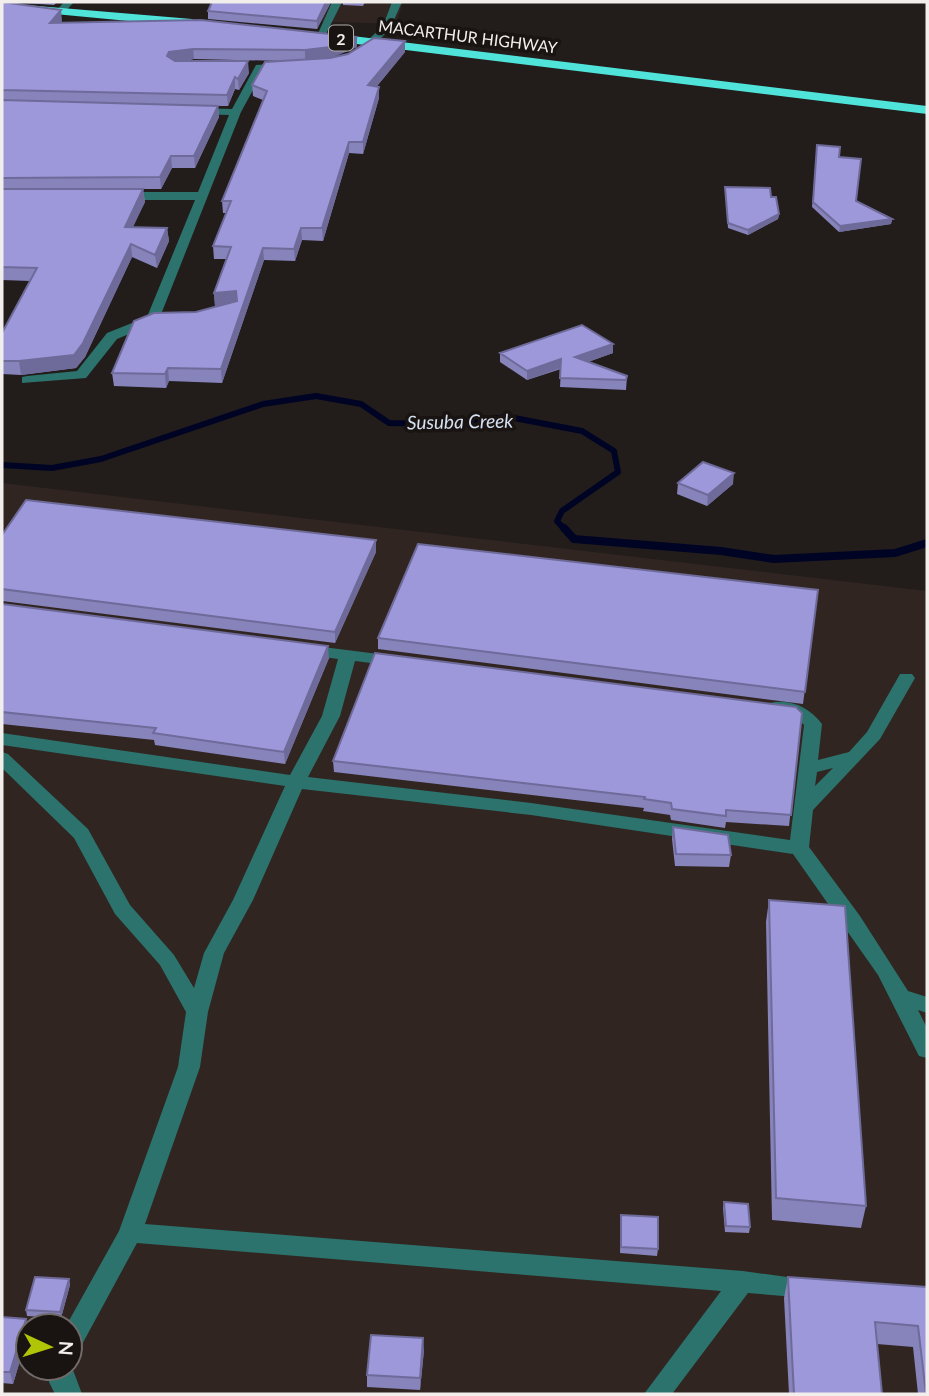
<svg xmlns="http://www.w3.org/2000/svg" width="929" height="1396" font-family="Lato,sans-serif">
<style>
.built{fill:#302520;fill-rule:evenodd}
.lines{fill:none;stroke-linecap:round;stroke-linejoin:round}
.stream-far1{stroke:#000424;stroke-width:6}
.stream{stroke:#000424;stroke-width:8}
.minor{fill:#2c726d;fill-rule:evenodd}
.highway{fill:#4fe3da;fill-rule:evenodd}
.wall{fill:#8783bb}
.shaded-wall{fill:#6e6a99}
.building{fill:#9d98da;stroke:#6e6a99;stroke-width:2}
.labels{text-anchor:middle;dominant-baseline:central;stroke-width:7;stroke-linejoin:round;paint-order:stroke}
.far-street-label{font-size:16px;fill:#f2eeec;stroke:#191412}
.shield{fill:#191412;stroke:#b1adab;stroke-width:2}
.shield-label{font-size:16px;font-weight:bold;fill:#f2eeec}
.water-label{font-size:19px;font-style:italic;fill:#d5e1f1;stroke:#191412}
</style>
<rect width="100%" height="100%" fill="#221d1b"/>
<path class="built" d="M285,2H403L396,24L275,20Z
M2,483L927,591V1394H2ZM28,1326H70V1368H28Z"/>
<g class="lines">
<path class="stream-far1" d="M2,465L52,468L101,459L263,404L316,396L361,404L389,423L434,424L509,417L582,431L614,451L618,472L562,511L557,521L565,530"/>
<path class="stream" d="M564,528L574,539L721,551L774,559L895,553L927,543"/>
<path class="minor" d="M64,2H74L64,13H58L56,11Z
M332,2H342L324,38H316Z
M392,2H402L390,29L363,56H355V52L383,26Z
M285,63L289,64V68L264,70L241,112L158,322L117,339L86,378L22,383V377L27,376L77,371L107,333L147,317L195,200H121L115,196L121,192H198L229,115L194,114L189,111L194,108L232,109L256,65Z
M307,645L394,656L403,661L394,666L355,661L340,716L308,777L531,803L790,840L804,725L795,716L770,711L767,707L770,703C791,698 810,708 822,724L818,760L849,752L867,732L900,674H912L915,678L880,739L813,810L809,847L860,916L908,991L927,997V1013L918,1010L927,1028V1058L919,1056L878,975L793,854L531,815L302,789L253,900L224,953L208,1012L200,1067L145,1224L743,1271L816,1281L819,1288L816,1295L807,1298L748,1293L672,1394H644L721,1291L137,1243L79,1350L70,1353V1326H66L119,1231L178,1067L186,1012L160,965L115,914L74,838L2,768V752L8,754L88,829L130,905L174,955L194,988L204,953L233,900L285,786L2,745V733L290,775L322,716L338,659L301,654L299,650L301,646ZM833,768L815,786L817,772Z
M70,1362L82,1394H55L49,1382L47,1368H70Z"/>
<path class="highway" d="M2,3L192,19L198,23L192,27L2,9Z
M328,33L927,106V114L324,40V34Z"/>
</g>
<path class="wall" d="M2,2L62,21L60,23L357,47L330,58L405,41V52L377,86L379,87V98L363,154L349,153L323,241L302,240L295,261L264,260L222,383L169,381L166,388L114,386L112,373L196,312L222,305L215,306L214,293L226,259H214L213,246L226,213H223L222,201L263,100L253,96L252,85L283,61L194,59L185,61L249,73L239,90L235,89L228,106H218L219,117L195,168H172L161,189H143L145,202L132,227L167,228L169,241L157,268L132,257L85,357L76,368L21,375L2,374V333L30,281L2,280Z
M9,2H57L54,5Z
M212,2H331L317,29L208,19V11Z
M343,2H365L363,6L343,5Z
M817,145L839,157L856,201L892,219L891,224L839,232L812,207Z
M725,187L771,197L779,214L778,219L748,235L728,228Z
M613,344V353L588,362L627,376L626,390L560,387L561,369L527,380L500,362V353Z
M678,483L733,484L707,506L677,494Z
M2,535L376,552L335,643L2,601Z
M818,590L803,704L378,649V638Z
M2,604L329,658L285,764L155,745L154,740L2,724Z
M802,713L789,826L726,822L725,828L671,820L670,815L643,811L644,808L334,772L333,761Z
M673,827L731,855L729,867L675,866L672,839Z
M769,900L866,1206L861,1228L772,1220L766,922Z
M724,1202L750,1227L749,1233L725,1232L723,1208Z
M621,1215L658,1249L657,1256L620,1253Z
M788,1277L927,1287V1394H918L913,1347L877,1344L882,1394H789L784,1298Z
M69,1279L70,1285L61,1318L27,1316L26,1310Z
M2,1317L28,1327V1334L13,1384L2,1383Z
M424,1350L420,1390L367,1387V1375Z"/>
<path class="shaded-wall" d="M326,2H331L317,29V21Z
M61,10L62,21L52,34L50,23Z
M357,37V47L331,58L305,61V50Z
M405,41V52L369,96L368,85Z
M193,49L194,59L170,63L167,56L169,52Z
M248,61L249,73L239,90L238,79Z
M235,77V89L228,106L227,95Z
M379,87V98L363,154V142Z
M218,106L219,117L195,168L194,156Z
M349,142V153L323,241L322,228Z
M171,156L172,168L161,189L160,177Z
M143,189L145,202L127,240L125,227Z
M779,214L778,219L748,235V230Z
M892,219L891,224L839,232L840,226Z
M167,228L169,241L157,268L155,255Z
M301,228L302,240L295,261L294,249Z
M131,244L132,257L85,357L76,368L21,375L19,361Z
M263,248L264,260L222,383L221,369Z
M236,291L237,303L215,306L214,293Z
M613,344V353L574,367L575,357Z
M561,359V368L527,380V371Z
M168,368L169,381L166,388L165,374Z
M734,473L733,484L707,506L708,495Z
M376,540V552L335,643V632Z
M328,646L329,658L285,764L284,752Z
M69,1279L70,1285L61,1318L60,1312Z
M26,1319L28,1327V1334L13,1384L10,1372Z
M423,1338L424,1350L420,1390V1378Z"/>
<path class="building" d="M2,2L61,10L50,23L201,20L357,37L331,47L305,50L193,49L169,52L167,56L175,61H248L238,79L235,77L227,95L2,90Z
M212,2H326L317,21L208,11Z
M374,38L405,41L368,85L379,87L363,142H349L322,228H301L294,249L263,248L221,369L168,368L165,374L112,373L134,321L154,313L196,312L237,301L236,291L214,293L231,247L213,246L231,201H222L267,91L252,85L265,62L330,58L348,54Z
M2,100L218,106L194,156H171L160,177L2,178Z
M817,145L840,147L839,157L861,159L856,201L892,219L840,226L813,202Z
M725,187L770,188L771,197H776L779,214L748,230L728,223Z
M2,189H143L125,227L167,228L155,255L131,244L83,343L74,355L19,361H2V333L37,268L2,267Z
M582,325L613,344L575,357L627,376L626,380L560,378L561,359L527,371L500,353Z
M703,462L734,473L708,495L678,483Z
M26,500L376,540L335,632L2,589V535Z
M418,544L818,590L805,692L378,638Z
M2,604L328,646L284,752L153,733L156,728L2,712Z
M375,653L796,707L802,713L791,815L726,810V816L672,809L671,803L644,799L645,797L333,761Z
M673,827L728,835L731,855L676,854Z
M769,900L845,906L866,1206L776,1198Z
M724,1202L748,1204L750,1227L726,1226Z
M621,1215L658,1217V1249L621,1247Z
M35,1277L69,1279L60,1312L26,1310Z
M788,1277L927,1287V1394H926L918,1326L875,1322L882,1394H794Z
M2,1317L26,1319L10,1372H2Z
M371,1335L423,1338L420,1378L367,1375Z"/>
<g class="labels">
<g class="far-street-label">
<text transform="translate(468 36) rotate(7)">MACARTHUR HIGHWAY</text>
</g>
<rect class="shield" x="329" y="25.5" width="24" height="25" rx="5"/>
<g class="shield-label">
<text x="341" y="38">2</text>
</g>
<g class="water-label">
<text transform="translate(460 421) rotate(-1)">Susuba Creek</text>
</g>
</g>
<rect width="929" height="1396" fill="none" stroke="#f2eeec" stroke-width="7"/>
<g transform="translate(49 1347) rotate(94)"><circle r="33" fill="#191412" stroke="#706b69" stroke-width="2"/>
<path d="M0-5L12 26L0 18L-12 26Z" fill="#afc505"/>
<text y="-10" font-size="19" font-weight="bold" text-anchor="middle" fill="#f2eeec">N</text>
</g>
</svg>
